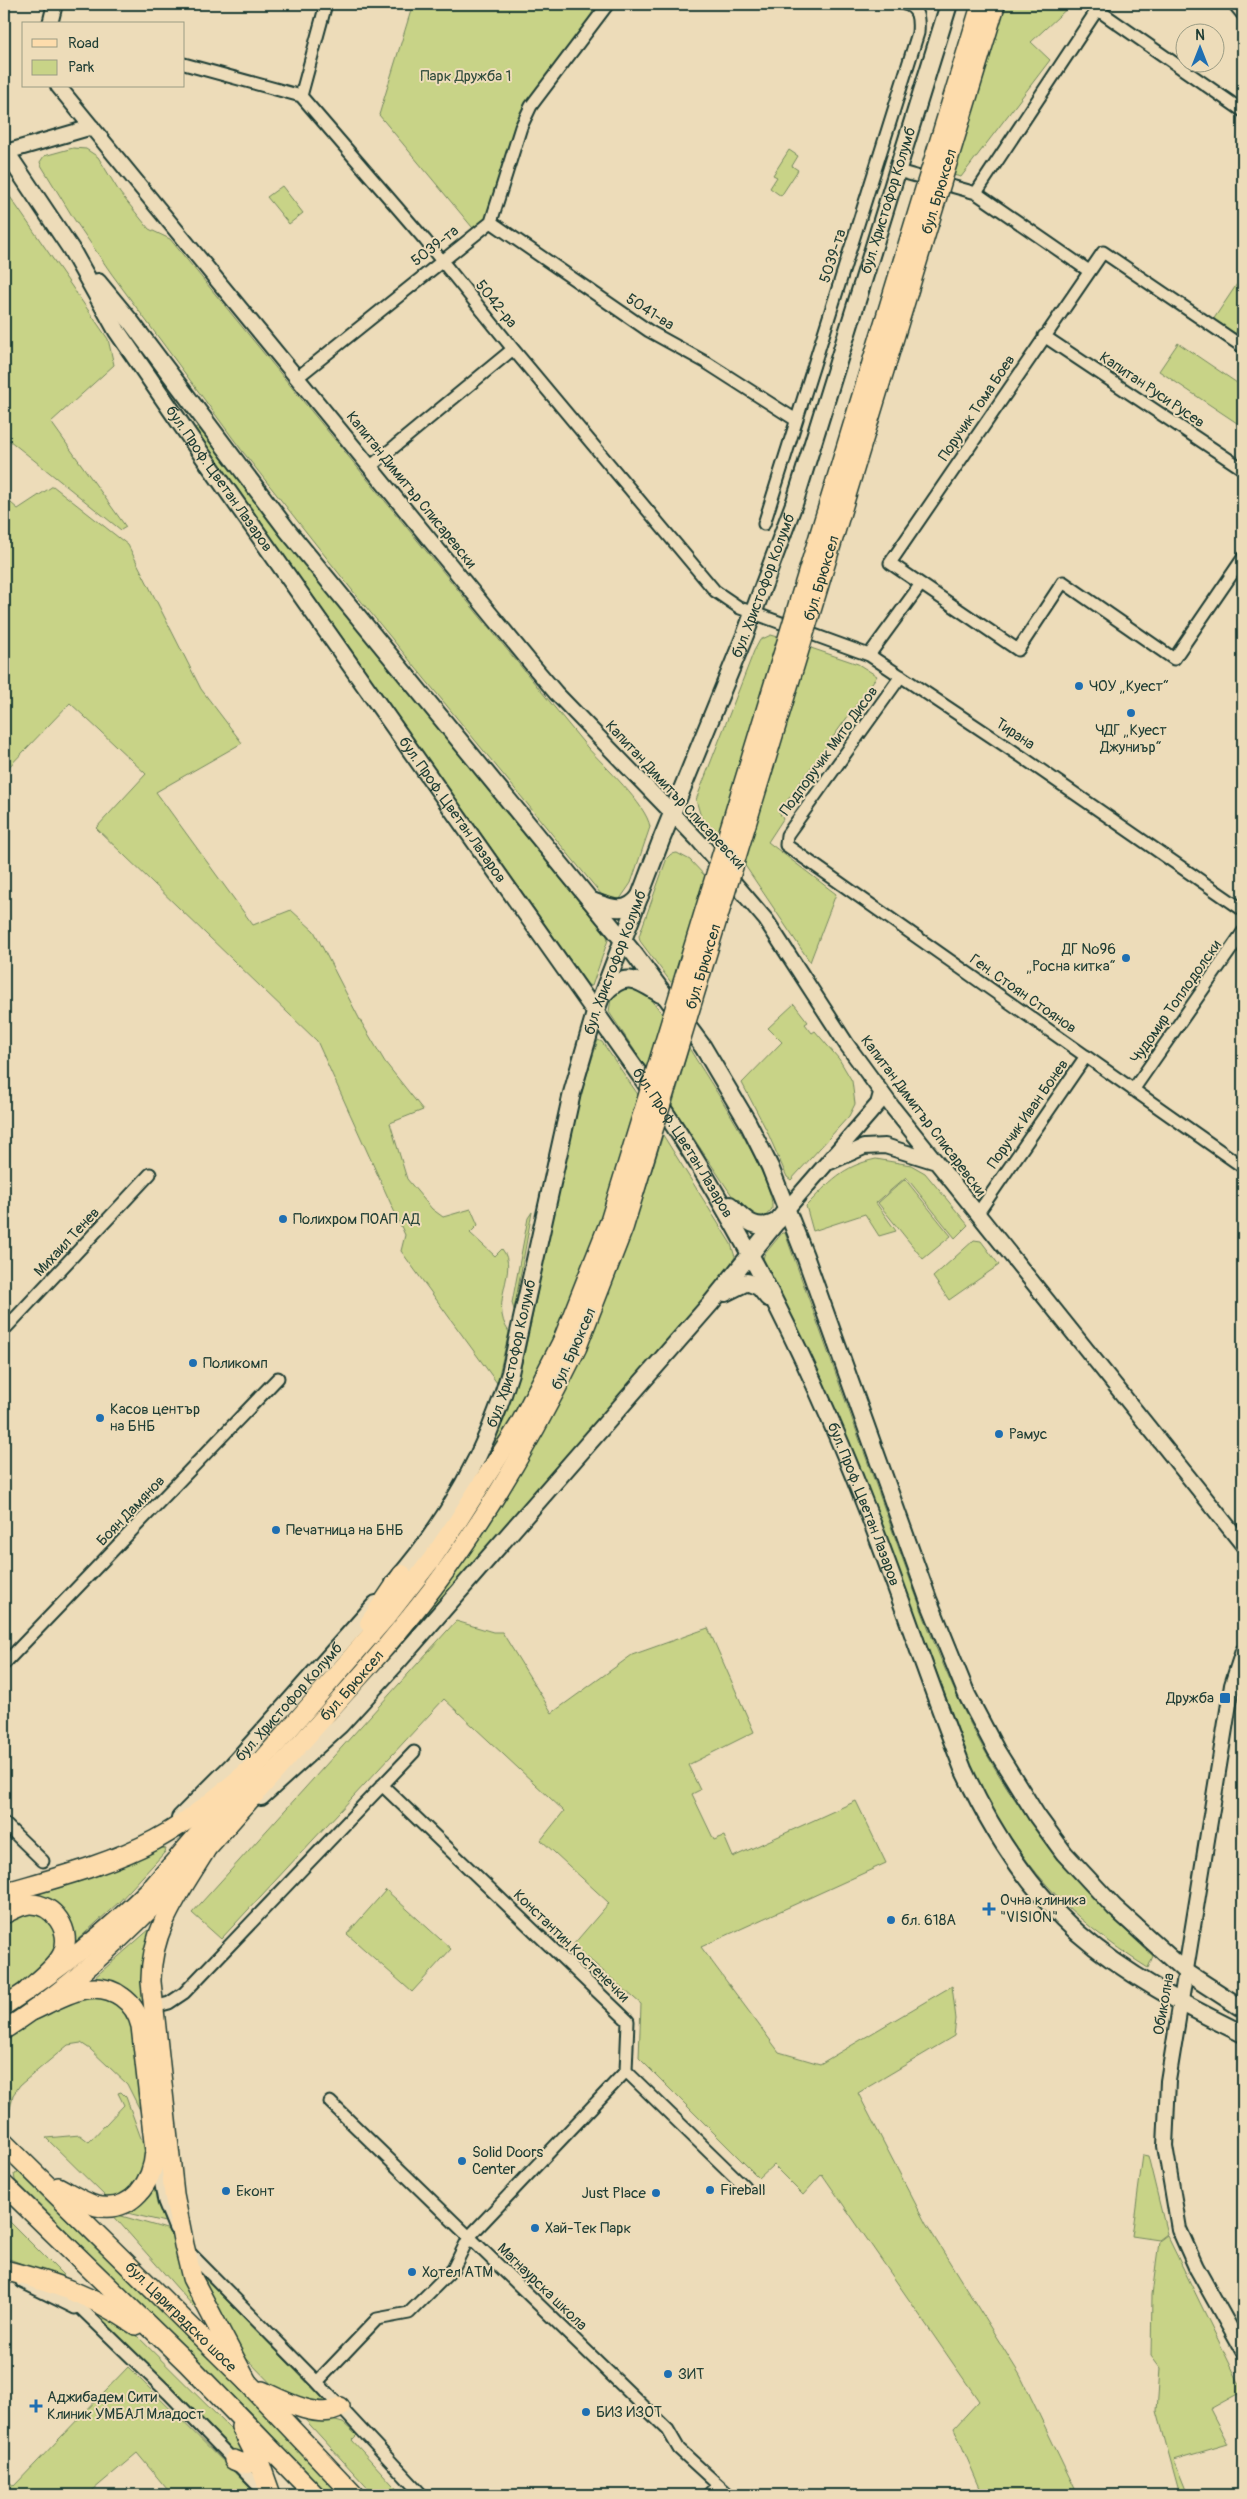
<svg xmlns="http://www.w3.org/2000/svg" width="1247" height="2499" font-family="Pangolin,sans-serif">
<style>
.green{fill:#c8d387;stroke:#74885e}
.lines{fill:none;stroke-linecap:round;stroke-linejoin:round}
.minor-casing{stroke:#1f3d34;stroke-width:15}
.tertiary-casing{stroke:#1f3d34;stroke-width:18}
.secondary-casing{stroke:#1f3d34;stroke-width:20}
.primary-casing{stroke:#1f3d34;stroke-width:21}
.trunk-casing{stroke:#1f3d34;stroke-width:22}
.minor{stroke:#eddcb9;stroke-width:11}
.tertiary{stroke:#eddcb9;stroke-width:14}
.secondary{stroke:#eddcb9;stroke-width:16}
.primary{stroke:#fddcac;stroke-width:18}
.trunk{stroke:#fddcac;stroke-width:19}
.primary-bridge-casing{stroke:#1f3d34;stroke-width:21;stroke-linecap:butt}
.primary-bridge{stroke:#fddcac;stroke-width:18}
.poi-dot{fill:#1f6fb2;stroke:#eddcb9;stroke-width:2}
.labels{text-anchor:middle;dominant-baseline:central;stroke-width:4;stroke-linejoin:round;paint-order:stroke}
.park-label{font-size:15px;fill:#304c3c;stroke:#eddcb9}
.street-label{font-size:15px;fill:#1f3d34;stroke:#eddcb9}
.poi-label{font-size:15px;fill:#1f3d34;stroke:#eddcb9;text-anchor:start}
</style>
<rect width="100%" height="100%" fill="#eddcb9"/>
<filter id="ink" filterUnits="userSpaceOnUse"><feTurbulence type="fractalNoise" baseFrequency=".02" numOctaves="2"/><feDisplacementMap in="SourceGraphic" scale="10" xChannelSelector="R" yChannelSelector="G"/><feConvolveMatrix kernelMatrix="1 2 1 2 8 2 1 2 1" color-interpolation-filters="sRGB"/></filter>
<g filter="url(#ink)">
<path class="green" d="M413,4H606L531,106L491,222L477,233L379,115Z
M1006,4H1072L1031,42L1050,60L961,177L953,175Z
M73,148L86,149L98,157L120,193L149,229L170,239L587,747C603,765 647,805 650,827L631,883L620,899L614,900L601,894L352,590L243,452L111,273L74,219L41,165L40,162L44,156Z
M789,150L798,156L792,166L798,170L781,196L770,188L777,177L773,175Z
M282,186L303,213L289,224L267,197Z
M4,188L108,339L114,365L51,422L126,527L121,530L4,436Z
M1243,275V321L1235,334L1213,320Z
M1178,343L1243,387V427L1159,371Z
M196,427H198L295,553L607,936L608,940L592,986L588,985L195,429Z
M53,486L128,545L201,689L242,743L156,792L253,925L291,910L314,931L360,1020L385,1062L423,1110L390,1123L407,1179L432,1209L443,1217L471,1209L478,1225L470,1233L495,1256L502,1249C520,1271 488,1302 509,1332L497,1383L401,1251L405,1235L317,1041L96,828L146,774L70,703L4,772V497L18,509Z
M771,635L778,637L718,837L701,817L696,800L754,651L760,640Z
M808,647L858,664L877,676L779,812L783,819L768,842L836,894L810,962L744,864Z
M677,853L690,860L706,877L673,985L640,941L639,936L667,858L671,854Z
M624,984L646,992L663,1015L647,1069L609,1012L611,998Z
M794,1004L808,1022L805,1024L812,1033L815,1031L839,1059L852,1081L855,1104L849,1116L791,1180L787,1177L766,1129L742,1083L782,1042L768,1028Z
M598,1040L602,1042L639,1096C610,1187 584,1282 541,1368C518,1413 491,1456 465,1499L508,1405L523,1360L575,1113Z
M689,1048C707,1078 776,1179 772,1209L762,1220L741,1209L672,1106Z
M663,1135L731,1244L735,1257L729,1266V1269L377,1674L307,1749C341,1708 375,1667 409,1627C434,1596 461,1565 483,1532C567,1409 620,1276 663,1135Z
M876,1159L911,1165L925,1173L968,1225L955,1238L906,1177L876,1203L896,1231L879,1236L865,1214L813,1231L806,1206C830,1182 842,1166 876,1159Z
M905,1179L951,1236L923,1259L878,1203Z
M532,1212L514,1310L512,1303L528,1218Z
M782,1233H785C820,1330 855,1427 890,1524C919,1604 947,1686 990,1760C1033,1834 1090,1899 1153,1956L1148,1968C1065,1916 1019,1863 975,1775L860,1467L814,1362L763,1260L764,1255Z
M974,1240L981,1241L999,1265L949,1300L933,1277Z
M456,1621L493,1632H502L552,1713L632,1655L708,1628L754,1732L688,1765L700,1790L692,1794L714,1840L724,1836L733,1857L856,1801L886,1863L701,1947L779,2052L820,2064L952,1986L956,2019L954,2036L858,2093L926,2224L1020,2375L1078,2495H983L954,2428L979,2401L822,2174L803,2195L773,2165L759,2178L639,2058L641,2004L573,1945L609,1903L541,1840L564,1811L444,1699L221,1939L192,1913Z
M162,1848L166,1849L165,1852L119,1902L74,1943L65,1917L4,1907V1903L115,1868Z
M386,1890L451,1949L412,1992L347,1934Z
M33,1910L53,1922L59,1942L45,1966L4,1995V1920Z
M151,1928H152L149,2019L94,1978Z
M78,1995L116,2000L133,2020L144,2118L127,2084L90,2049L81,2043L68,2045L20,2085L13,2095L10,2109L4,2104V2041L58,2006Z
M121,2092L126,2097L146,2152L137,2188L109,2200L46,2138L80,2135L89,2142L124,2105L118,2093Z
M1143,2155L1148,2156L1167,2234L1159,2240L1132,2236Z
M18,2172L262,2411L341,2495H328L255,2417L15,2180L14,2174Z
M154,2181L165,2222L119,2211Z
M111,2213L170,2230L204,2317L193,2306Z
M6,2219H7L70,2282L4,2257Z
M1167,2235L1243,2391L1210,2409L1228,2444L1174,2460L1188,2495H1180L1157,2411L1160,2368L1151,2356L1152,2295L1159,2241Z
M198,2271L327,2403V2406L281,2394L246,2358L234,2342Z
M75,2297L117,2316L240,2438L248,2448L241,2459L186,2403Z
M128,2367L257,2495H172L137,2453L87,2495H4V2478L14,2486Z
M307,2413L343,2423L357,2435L352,2440L402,2495H374L301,2415Z"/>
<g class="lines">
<g class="minor-casing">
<path id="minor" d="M1234,4L1243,15
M1098,10L1243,111
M184,64L301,96L425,240L513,349L715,591L740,608L869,655L1022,757L1243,910
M301,96L326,4
M898,171L976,193L1089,271
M976,193L1101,4
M491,222L649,331L707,363L796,420
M1044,336L1243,469
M1243,347L1103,252L890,563L1018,650L1063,582L1174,659L1243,558
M298,377L491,222L521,127L531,106L608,4
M371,466L513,349
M764,524L918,33C919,20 919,7 904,4
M869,655L921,584
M901,676L787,835L786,845L1243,1167
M1133,1090L1243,932
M978,1213L1086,1056
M4,1330L150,1174
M4,1664L278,1378
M382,1785L628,2021L626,2071L744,2186
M4,1823L43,1861
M154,2007L169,2003L184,1993L414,1752
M330,2102L668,2430L679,2449L729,2495
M157,2162L164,2202L175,2229
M188,2251L317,2382L422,2495
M22,2282L75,2308
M63,2291L168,2393L267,2495
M317,2382L377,2319L409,2313L453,2269L469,2237L626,2071
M708,2495L718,2485"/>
</g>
<g class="tertiary-casing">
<path id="tertiary" d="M50,24L55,4
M58,86L529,661L556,693L698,840L766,920L847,1045L893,1108L1243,1545
M6,152L92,127
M830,1162L864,1147L885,1146L933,1161
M787,1209L878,1104L881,1093
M1243,1651L1232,1685L1168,2081L1165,2146L1179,2229L1196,2267L1243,2351"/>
</g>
<g class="secondary-casing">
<g id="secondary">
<path id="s1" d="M4,149L71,249L117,331L198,449L644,1081C736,1214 808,1357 866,1507C900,1594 929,1683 963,1769C991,1830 1028,1888 1078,1933C1126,1975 1186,2006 1243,2034"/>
<path d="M98,282L131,322L288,531L635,955L703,1047L747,1121L770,1167L805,1256L928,1599L967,1695L996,1750L1037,1816L1064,1853L1114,1907L1186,1972L1243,2009"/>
<path d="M592,901C611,908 626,915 640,896"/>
<path d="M604,994C625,970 637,980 660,994"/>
<path d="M730,1205C745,1220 756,1233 778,1221"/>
<path d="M725,1293L747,1282L759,1287L768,1298"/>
<path id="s2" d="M394,1583C447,1523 487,1450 510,1373L572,1093L595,1013L662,838L745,635L795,501L949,4"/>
<path d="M261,1797L340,1725L400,1659L711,1303L787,1209"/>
<path id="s3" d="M180,1818L233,1765L376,1604"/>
</g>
</g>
<g class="primary-casing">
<g id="primary">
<path d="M369,1623L402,1574"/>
<path d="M4,2006C60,1970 107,1932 154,1885L389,1614L432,1559L458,1521L519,1425L562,1341"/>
<path id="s4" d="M4,2030C108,1964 184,1875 265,1783C322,1719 381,1656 433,1588C489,1514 536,1432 577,1348"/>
</g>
</g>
<g class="trunk-casing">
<g id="trunk">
<path d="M205,1851C179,1893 150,1931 151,1982L174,2194L184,2245L192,2278L247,2382"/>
<path d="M4,1893C55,1878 108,1865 155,1840C194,1819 226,1790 259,1762"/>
<path d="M4,1914C12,1910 20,1905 29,1904C54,1903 72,1931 63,1953C57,1967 39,1980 28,1990"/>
<path d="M34,2010C62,1997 94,1976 122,1997C132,2004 138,2014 141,2026L155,2151C153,2182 132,2214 96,2206C83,2202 71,2194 58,2187"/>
<path id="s5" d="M4,2143L247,2382L354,2495"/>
<path d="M4,2185L187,2363L315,2495"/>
<path d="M4,2270C55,2283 91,2295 136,2325"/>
<path d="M262,2391C281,2400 321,2421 340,2407"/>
<path d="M241,2427L260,2464L271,2495"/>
<path d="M234,2460L244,2464L250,2463L254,2452"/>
</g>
</g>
<use href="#minor" class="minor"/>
<use href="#tertiary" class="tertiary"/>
<use href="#secondary" class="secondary"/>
<use href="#primary" class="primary"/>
<use href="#trunk" class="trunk"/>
<g class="primary-bridge-casing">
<g id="primary-bridge">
<path d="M562,1341L610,1220L981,4"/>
<path id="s6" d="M577,1348L624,1227L996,4"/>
</g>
</g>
<use href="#primary-bridge" class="primary-bridge"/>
</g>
</g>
<g class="poi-dot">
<circle cx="1079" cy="686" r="5"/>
<circle cx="1131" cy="713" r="5"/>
<circle cx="1126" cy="958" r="5"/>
<circle cx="283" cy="1219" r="5"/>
<circle cx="193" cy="1363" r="5"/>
<circle cx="100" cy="1418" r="5"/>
<circle cx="999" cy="1434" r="5"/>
<circle cx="276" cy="1530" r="5"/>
<rect x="1219" y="1692" width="12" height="12" rx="2.5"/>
<path d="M986.5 1901.5h5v5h5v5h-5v5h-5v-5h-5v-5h5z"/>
<circle cx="891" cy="1920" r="5"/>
<circle cx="462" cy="2161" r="5"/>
<circle cx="710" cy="2190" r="5"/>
<circle cx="226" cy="2191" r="5"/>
<circle cx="656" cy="2193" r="5"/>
<circle cx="535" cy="2228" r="5"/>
<circle cx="412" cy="2272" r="5"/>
<circle cx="668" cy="2374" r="5"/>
<path d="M33.5 2398.5h5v5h5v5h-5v5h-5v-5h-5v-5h5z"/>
<circle cx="586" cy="2412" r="5"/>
</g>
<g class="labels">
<g class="park-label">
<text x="466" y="76">Парк Дружба 1</text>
</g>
<g class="street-label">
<text stroke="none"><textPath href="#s6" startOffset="1212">бул. Брюксел</textPath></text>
<text stroke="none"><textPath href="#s2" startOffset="1476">бул. Христофор Колумб</textPath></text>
<text transform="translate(435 246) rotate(-38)">5039-та</text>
<text transform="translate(833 256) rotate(-72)">5039-та</text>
<text transform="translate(496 304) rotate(51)">5042-ра</text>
<text transform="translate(650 312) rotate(33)">5041-ва</text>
<text transform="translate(1152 390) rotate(34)">Капитан Руси Русев</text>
<text transform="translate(977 408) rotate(-56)">Поручик Тома Боев</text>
<text stroke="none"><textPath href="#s1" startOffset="394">бул. Проф. Цветан Лазаров</textPath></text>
<text transform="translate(411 490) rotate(51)">Капитан Димитър Списаревски</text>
<text stroke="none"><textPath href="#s6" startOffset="808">бул. Брюксел</textPath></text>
<text stroke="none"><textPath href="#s2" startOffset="1071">бул. Христофор Колумб</textPath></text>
<text transform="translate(1015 734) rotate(34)">Тирана</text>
<text transform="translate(829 751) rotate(-54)">Подпоручик Мито Дисов</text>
<text transform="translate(675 795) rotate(47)">Капитан Димитър Списаревски</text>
<text stroke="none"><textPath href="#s1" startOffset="799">бул. Проф. Цветан Лазаров</textPath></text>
<text stroke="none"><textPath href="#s2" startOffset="666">бул. Христофор Колумб</textPath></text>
<text stroke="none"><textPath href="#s6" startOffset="402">бул. Брюксел</textPath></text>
<text transform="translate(1023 994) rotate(35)">Ген. Стоян Стоянов</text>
<text transform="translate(1176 1002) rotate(-55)">Чудомир Топлодолски</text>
<text transform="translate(1028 1114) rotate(-55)">Поручик Иван Бонев</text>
<text transform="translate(923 1116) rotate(53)">Капитан Димитър Списаревски</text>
<text stroke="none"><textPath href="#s1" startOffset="1204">бул. Проф. Цветан Лазаров</textPath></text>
<text transform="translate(67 1242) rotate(-47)">Михаил Тенев</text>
<text transform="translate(574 1349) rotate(-66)">бул. Брюксел</text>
<text stroke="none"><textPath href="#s2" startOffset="261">бул. Христофор Колумб</textPath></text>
<text stroke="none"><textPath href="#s1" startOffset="1609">бул. Проф. Цветан Лазаров</textPath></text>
<text transform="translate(131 1511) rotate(-46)">Боян Дамянов</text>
<text stroke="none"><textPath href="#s4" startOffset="491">бул. Брюксел</textPath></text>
<text stroke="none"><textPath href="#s3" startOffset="159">бул. Христофор Колумб</textPath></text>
<text transform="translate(571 1946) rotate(44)">Константин Костенечки</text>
<text transform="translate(1164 2004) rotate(-80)">Обиколна</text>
<text transform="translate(542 2287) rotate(44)">Магнаурска школа</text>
<text stroke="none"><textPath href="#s5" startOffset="248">бул. Цариградско шосе</textPath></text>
</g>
<g class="poi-label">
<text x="1089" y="686">ЧОУ „Куест“</text>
<text x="1131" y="730" text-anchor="middle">ЧДГ „Куест<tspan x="1131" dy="17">Джуниър“</tspan></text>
<text x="1116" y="949" text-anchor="end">ДГ №96<tspan x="1116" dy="17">„Росна китка“</tspan></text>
<text x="293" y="1219">Полихром ПОАП АД</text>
<text x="203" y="1363">Поликомп</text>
<text x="110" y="1409">Касов център<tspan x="110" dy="17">на БНБ</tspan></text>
<text x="1009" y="1434">Рамус</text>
<text x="286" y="1530">Печатница на БНБ</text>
<text x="1214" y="1698" text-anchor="end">Дружба</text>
<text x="1000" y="1900">Очна клиника<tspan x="1000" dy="17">"VISION"</tspan></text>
<text x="901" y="1920">бл. 618А</text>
<text x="472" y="2152">Solid Doors<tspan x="472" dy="17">Center</tspan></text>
<text x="720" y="2190">Fireball</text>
<text x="236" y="2191">Еконт</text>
<text x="646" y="2193" text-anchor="end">Just Place</text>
<text x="545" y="2228">Хай-Тек Парк</text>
<text x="422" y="2272">Хотел АТМ</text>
<text x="678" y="2374">ЗИТ</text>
<text x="47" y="2397">Аджибадем Сити<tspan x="47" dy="17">Клиник УМБАЛ Младост</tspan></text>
<text x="596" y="2412">БИЗ ИЗОТ</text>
</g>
</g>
<rect width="1247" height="2499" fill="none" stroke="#eddcb9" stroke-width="20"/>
<rect x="10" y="10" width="1227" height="2479" fill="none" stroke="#1f3d34" stroke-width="2" filter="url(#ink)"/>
<rect x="22" y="22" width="162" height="65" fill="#eddcb9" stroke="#9b9c84"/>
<rect x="32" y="39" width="25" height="8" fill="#fddcac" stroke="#9b9c84"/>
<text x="68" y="48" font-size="15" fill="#1f3d34">Road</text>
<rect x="32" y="60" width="25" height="15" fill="#c8d387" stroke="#9b9c84"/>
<text x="68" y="72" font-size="15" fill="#1f3d34">Park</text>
<g transform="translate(1200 48)"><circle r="24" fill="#eddcb9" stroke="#9b9c84"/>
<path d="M0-4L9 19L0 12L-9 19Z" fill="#1f6fb2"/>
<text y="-8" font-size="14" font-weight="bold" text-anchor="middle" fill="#1f3d34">N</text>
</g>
</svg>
